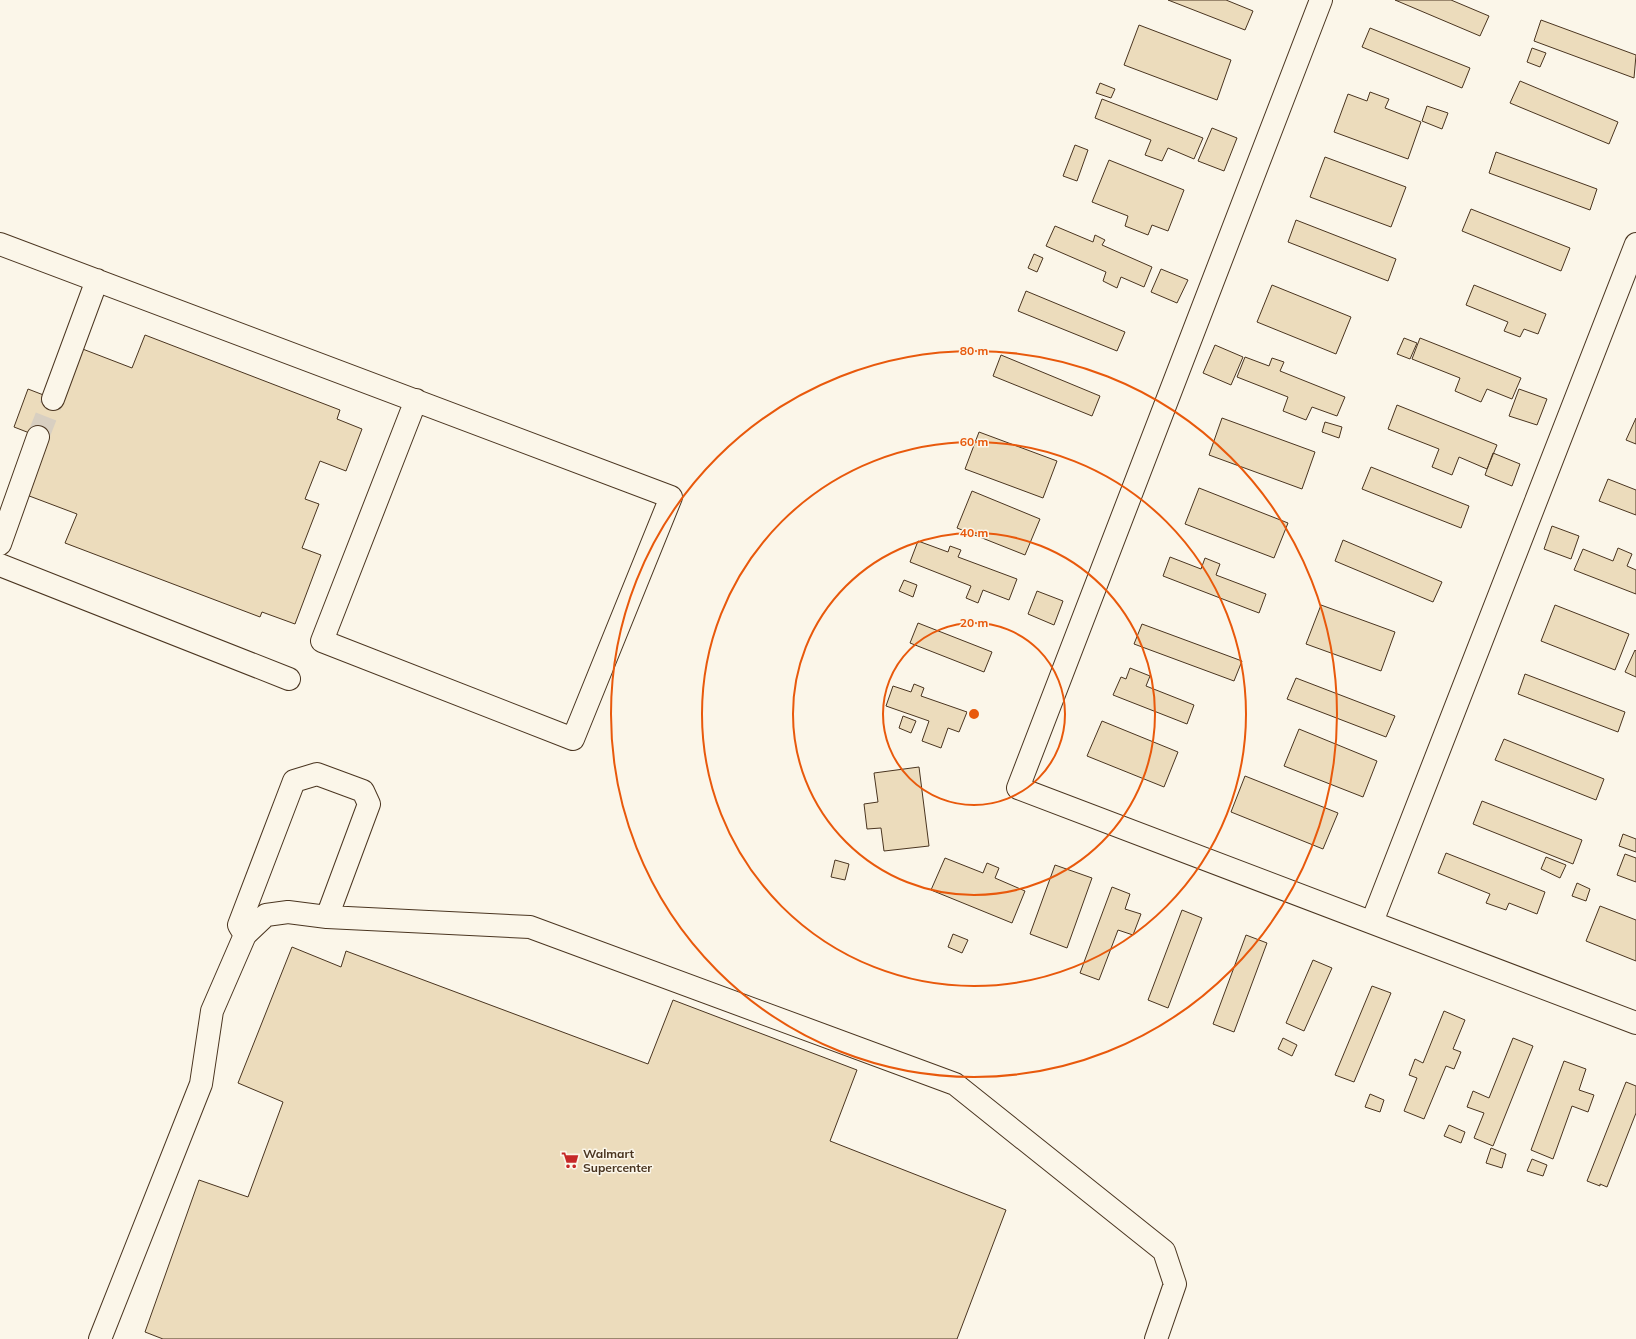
<svg xmlns="http://www.w3.org/2000/svg" width="1636" height="1339" font-family="Mulish,sans-serif">
<style>
.building{fill:#ecdcbc;stroke:#4a3520}
.lines{fill:none;stroke-linecap:round;stroke-linejoin:round}
.minor-tunnel{stroke:#d8cfc1;stroke-width:22;stroke-dasharray:22 11;stroke-linecap:butt}
.minor-casing{stroke:#4a3520;stroke-width:24}
.minor{stroke:#fbf6e9;stroke-width:22}
.ring{fill:none;stroke:#e8590c;stroke-width:2}
.labels{text-anchor:middle;dominant-baseline:central;stroke-width:3;stroke-linejoin:round;paint-order:stroke}
.poi-label{font-size:12px;font-weight:bold;fill:#4a3520;stroke:#fbf6e9;text-anchor:start}
.centre{fill:#e8590c;stroke:#fbf6e9;stroke-width:2}
.ring-label{font-size:12px;text-anchor:middle;font-weight:bold;fill:#e8590c;stroke:#fbf6e9;stroke-width:3;stroke-linejoin:round;paint-order:stroke}
</style>
<rect width="100%" height="100%" fill="#fbf6e9"/>
<path class="building" d="M1168,0H1226L1253,11L1245,30Z
M1395,0H1451L1489,16L1480,36Z
M1541,20L1636,55L1634,78L1534,41Z
M1139,25L1231,60L1217,100L1124,65Z
M1370,28L1470,68L1462,88L1362,47Z
M1532,48L1546,53L1540,67L1527,62Z
M1520,81L1618,122L1609,144L1510,103Z
M1100,83L1115,89L1111,98L1096,93Z
M1370,92L1389,99L1385,108L1421,122L1408,159L1334,132L1348,94L1367,101Z
M1102,99L1203,138L1194,159L1168,148L1162,161L1145,155L1151,140L1095,118Z
M1427,106L1448,113L1442,129L1422,121Z
M1212,128L1237,138L1224,171L1198,161Z
M1075,145L1088,150L1077,181L1063,176Z
M1496,152L1597,189L1590,210L1489,173Z
M1325,157L1406,187L1391,227L1310,197Z
M1109,160L1184,190L1168,231L1152,225L1148,235L1125,226L1128,216L1092,202Z
M1471,209L1570,248L1561,271L1462,231Z
M1296,220L1396,259L1388,281L1288,242Z
M1055,226L1093,242L1095,235L1105,240L1102,245L1152,267L1144,287L1121,277L1117,288L1103,281L1106,272L1046,246Z
M1034,254L1043,258L1037,272L1028,268Z
M1161,269L1188,280L1177,303L1151,292Z
M1272,285L1351,317L1336,354L1257,322Z
M1474,285L1546,314L1538,334L1524,329L1520,337L1504,331L1508,322L1466,305Z
M1026,291L1125,332L1117,351L1018,311Z
M145,335L340,410L337,419L362,429L346,471L320,461L305,499L319,504L302,548L321,555L295,624L262,612L260,617L65,543L77,514L24,494L45,439L14,427L28,389L59,401L80,348L132,368Z
M1404,338L1417,343L1410,359L1397,354Z
M1420,338L1521,378L1512,399L1487,389L1481,402L1455,391L1460,378L1412,359Z
M1215,345L1243,357L1231,385L1203,373Z
M1001,355L1100,396L1092,416L993,376Z
M1245,357L1269,366L1272,358L1284,362L1280,371L1345,397L1337,416L1312,407L1306,420L1283,411L1288,397L1237,377Z
M1519,389L1547,399L1537,425L1509,416Z
M1397,405L1497,445L1487,469L1459,457L1452,475L1432,467L1439,449L1388,429Z
M1222,418L1315,452L1302,489L1209,455Z
M1636,418V444L1626,440Z
M1325,422L1342,427L1339,438L1322,432Z
M979,432L1057,461L1043,498L965,469Z
M1493,453L1520,464L1512,486L1485,475Z
M1371,467L1469,506L1461,528L1362,489Z
M1608,479L1636,490V515L1599,501Z
M1199,488L1288,523L1274,558L1185,524Z
M972,491L1040,519L1025,555L957,528Z
M1552,526L1579,536L1571,559L1544,549Z
M1343,540L1442,582L1433,602L1335,561Z
M918,541L948,552L950,546L961,550L958,557L1017,579L1009,600L983,590L978,603L966,598L971,586L910,562Z
M1618,548L1632,554L1627,566L1636,570V594L1574,570L1583,549L1613,561Z
M1170,557L1201,569L1205,558L1220,564L1216,575L1266,594L1259,613L1163,576Z
M904,580L917,585L913,597L899,591Z
M1037,591L1063,601L1054,625L1028,614Z
M1321,605L1395,632L1381,671L1306,644Z
M1555,605L1629,634L1615,670L1541,641Z
M918,623L992,652L984,672L910,643Z
M1142,624L1242,661L1234,681L1134,644Z
M1635,650L1636,651V677L1625,672Z
M1130,668L1150,676L1146,686L1194,705L1187,724L1113,695L1121,677L1126,679Z
M1525,674L1625,712L1618,732L1518,694Z
M1296,678L1395,716L1386,737L1287,699Z
M914,684L924,688L921,696L967,712L959,732L948,728L941,748L922,741L929,721L886,706L893,686L911,692Z
M903,716L916,721L911,733L899,728Z
M1102,721L1178,752L1164,787L1087,756Z
M1299,729L1377,761L1363,797L1284,766Z
M1504,739L1604,779L1596,800L1495,760Z
M919,767L929,846L884,851L881,828L867,829L864,804L878,802L874,773Z
M1245,776L1338,813L1323,849L1231,812Z
M1482,801L1582,840L1573,864L1473,824Z
M1623,834L1636,839V852L1619,846Z
M1446,853L1545,892L1537,914L1509,903L1506,910L1486,903L1490,894L1438,873Z
M1625,854L1636,858V882L1617,875Z
M1546,857L1566,865L1560,878L1541,869Z
M945,858L983,873L987,863L999,868L995,878L1025,891L1012,923L931,890Z
M835,860L849,864L845,880L831,877Z
M1055,865L1092,878L1067,948L1030,934Z
M1577,883L1590,889L1586,901L1572,896Z
M1112,887L1130,894L1125,909L1141,914L1133,935L1118,930L1099,980L1080,973Z
M1600,906L1636,920V961L1586,941Z
M1182,910L1202,918L1168,1008L1148,1000Z
M953,934L968,940L962,953L948,947Z
M1246,935L1267,943L1234,1032L1213,1024Z
M292,947L341,967L346,951L648,1064L673,1000L857,1070L830,1141L1006,1210L957,1339H163L145,1332L199,1180L248,1197L283,1102L238,1083Z
M1313,960L1332,968L1304,1031L1286,1023Z
M1372,986L1391,993L1354,1082L1335,1075Z
M1444,1011L1465,1020L1453,1049L1461,1052L1454,1069L1446,1066L1424,1119L1404,1111L1417,1078L1409,1075L1415,1059L1423,1063Z
M1283,1038L1297,1045L1292,1056L1278,1049Z
M1513,1038L1533,1046L1493,1146L1474,1138L1484,1113L1467,1107L1473,1091L1489,1098Z
M1564,1061L1586,1069L1579,1090L1594,1095L1588,1112L1572,1106L1553,1159L1531,1150Z
M1626,1082L1636,1086V1113L1607,1187L1600,1184V1186L1587,1181Z
M1370,1094L1384,1100L1380,1112L1365,1107Z
M1449,1125L1465,1132L1461,1143L1444,1136Z
M1491,1148L1506,1154L1502,1168L1486,1163Z
M1532,1159L1547,1165L1543,1176L1527,1171Z"/>
<g class="lines">
<path class="minor-tunnel" d="M38,437L53,399"/>
<g class="minor-casing">
<path id="minor" d="M1321,0L1018,788L1636,1023
M0,244L671,497L573,739L322,641L416,400
M53,399L97,280
M0,544L38,437
M0,565L289,679
M1372,922L1636,244
M245,935L266,915L288,912L327,917
M100,1339L201,1084L212,1011L245,935L239,925L294,781L317,774L363,791L369,804L327,917L530,927L955,1084L1164,1251L1175,1284L1156,1339"/>
</g>
<use href="#minor" class="minor"/>
</g>
<g class="ring">
<circle cx="974" cy="714" r="91"/>
<circle cx="974" cy="714" r="181"/>
<circle cx="974" cy="714" r="272"/>
<circle cx="974" cy="714" r="363"/>
</g>
<defs>
<g id="supermarket-bare" transform="scale(1.38)"><path d="M-6-5.5h2.5l.6 2H6L4.5 2H-2.5L-4.4-4H-6ZM-1.5 3.2a1.3 1.3 0 1 0 .1 0ZM3 3.2a1.3 1.3 0 1 0 .1 0Z" fill="#c62828" stroke="#fbf6e9" stroke-width="2.5" paint-order="stroke"/></g>
</defs>
<g fill-rule="evenodd">
<use href="#supermarket-bare" x="570" y="1160"/>
</g>
<g class="labels">
<g class="poi-label">
<text x="583" y="1153">Walmart<tspan x="583" dy="14">Supercenter</tspan></text>
</g>
</g>
<circle cx="974" cy="714" r="6" class="centre"/>
<g class="ring-label">
<text x="974" y="355">80 m</text>
<text x="974" y="446">60 m</text>
<text x="974" y="537">40 m</text>
<text x="974" y="627">20 m</text>
</g>
</svg>
